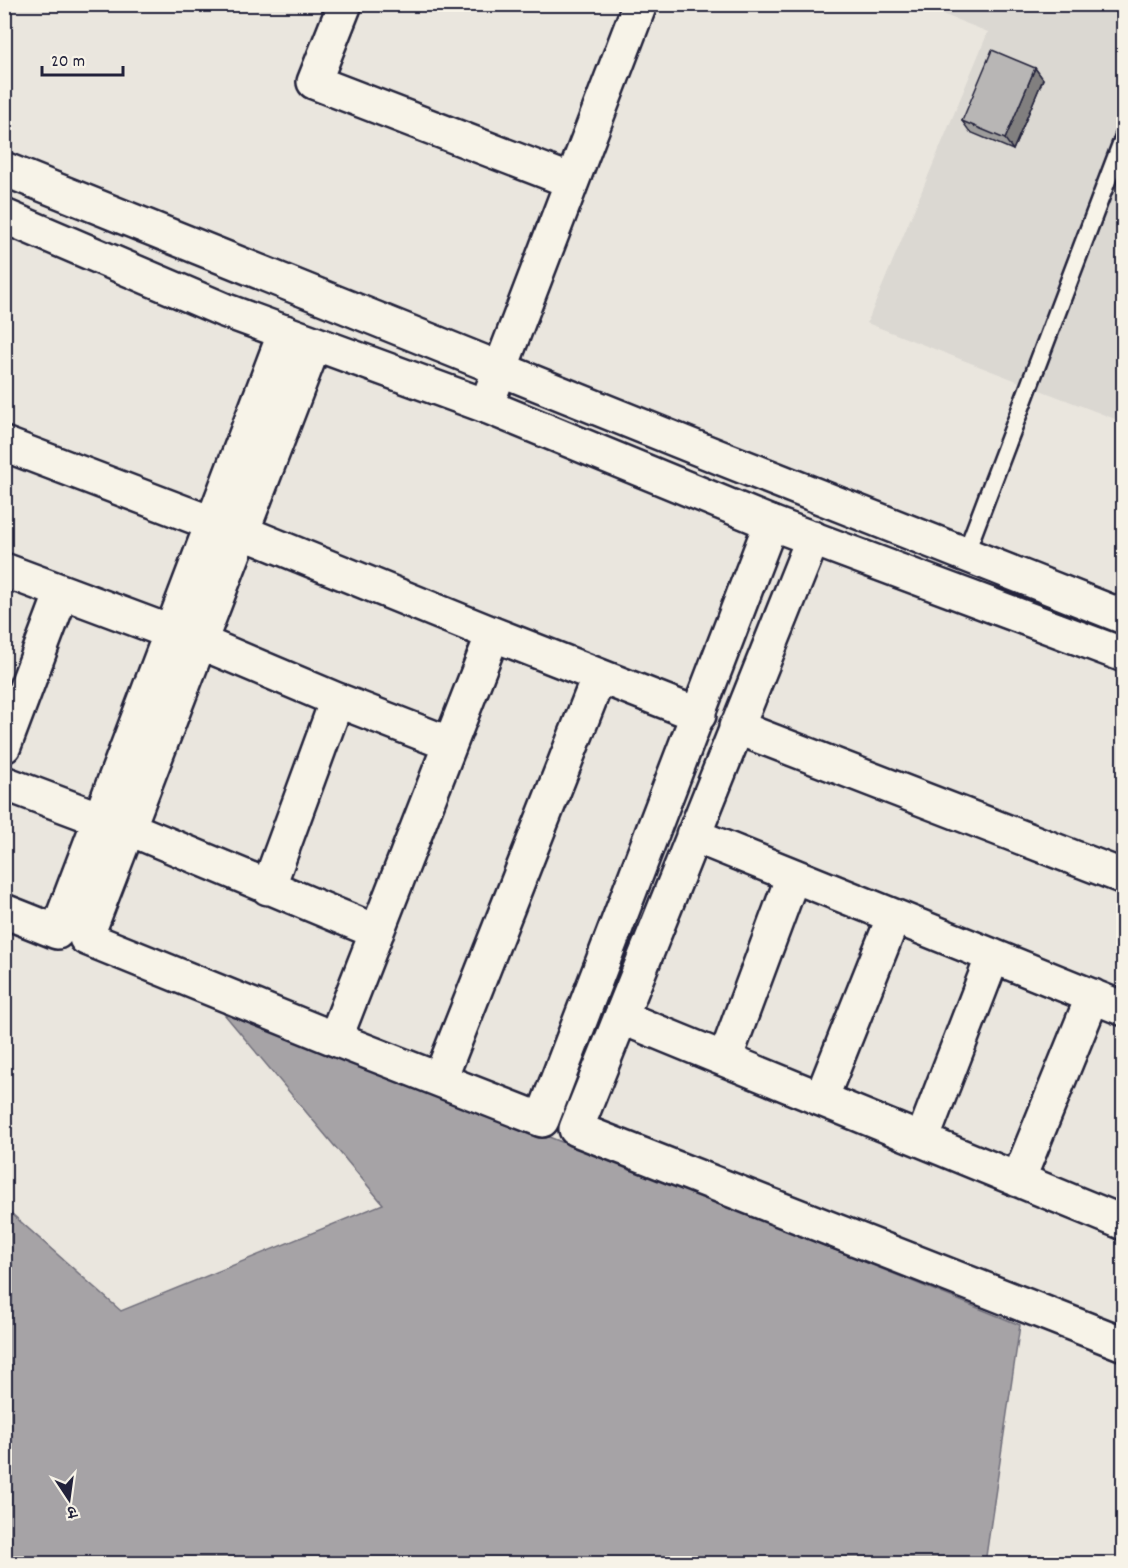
<svg xmlns="http://www.w3.org/2000/svg" width="1128" height="1568" font-family="Dekko,'Playpen Sans Deva',sans-serif">
<style>
.built{fill:#dbd8d2}
.water{fill:#a6a3a6;stroke:#716f7b;stroke-width:1.5}
.lines{fill:none;stroke-linecap:round;stroke-linejoin:round}
.service-casing{stroke:#22223b;stroke-width:21}
.minor-casing{stroke:#22223b;stroke-width:38}
.primary-casing{stroke:#22223b;stroke-width:38}
.service{stroke:#f7f3e8;stroke-width:16}
.minor{stroke:#f7f3e8;stroke-width:33}
.primary{stroke:#f7f3e8;stroke-width:33}
.wall{fill:#9e9d9c;stroke:#22223b;stroke-width:1.5}
.shaded-wall{fill:#817f7f;stroke:#22223b;stroke-width:1.5}
.building{fill:#b8b6b5;stroke:#22223b;stroke-width:1.5}
</style>
<rect width="100%" height="100%" fill="#eae6de"/>
<filter id="ink" filterUnits="userSpaceOnUse"><feTurbulence type="fractalNoise" baseFrequency=".0167" numOctaves="2"/><feDisplacementMap in="SourceGraphic" scale="12" xChannelSelector="R" yChannelSelector="G"/><feConvolveMatrix kernelMatrix="1 2 1 2 8 2 1 2 1" color-interpolation-filters="sRGB"/></filter>
<g filter="url(#ink)">
<path class="built" d="M922,6L1123,5V422L867,323L988,32Z"/>
<path class="water" d="M220,1009L734,1209L1020,1325L985,1563H5L4,1207L121,1311L383,1204Z"/>
<g class="lines">
<g class="service-casing">
<path id="service" d="M965,555L1124,136"/>
</g>
<g class="minor-casing">
<path id="minor" d="M345,4L314,82L571,181
M314,345L86,938L335,1039L542,1120L771,523
M486,406L640,4
M4,444L211,523
M242,532L493,634L699,715
M813,538L576,1129L1124,1344
M4,570L170,632
M200,642L337,700L450,744
M736,727L1124,877
M4,746L62,592
M4,783L100,819
M128,828L377,932
M693,835L1124,1009
M268,888L337,700
M4,911L57,932L285,332
M621,1017L1124,1223
M335,1039L493,634
M725,1059L793,876
M440,1079L599,676
M821,1099L894,916
M922,1140L993,956
M1018,1180L1093,996"/>
</g>
<g class="primary-casing">
<path id="primary" d="M4,169L719,457L1124,617
M4,216L224,310L486,406L771,523L1124,655"/>
</g>
<use href="#service" class="service"/>
<use href="#minor" class="minor"/>
<use href="#primary" class="primary"/>
</g>
<path class="wall" d="M1035,68L1043,79L1013,150L970,132L962,121Z"/>
<path class="shaded-wall" d="M1035,68L1043,79L1013,150L1005,139Z"/>
<path class="building" d="M992,50L1035,68L1005,139L962,121Z"/>
</g>
<rect width="1128" height="1568" fill="none" stroke="#f7f3e8" stroke-width="24"/>
<rect x="12" y="12" width="1104" height="1544" fill="none" stroke="#22223b" stroke-width="2" filter="url(#ink)"/>
<g transform="translate(69 1499) rotate(167)" stroke="#f7f3e8" stroke-width="4.5" paint-order="stroke">
<path d="M0-4.5L10 22L0 15L-10 22Z" fill="#22223b"/>
<text y="-9" font-size="16" font-weight="bold" text-anchor="middle" fill="#22223b">उ</text>
</g>
<path d="M42 66v9h81v-9" fill="none" stroke="#22223b" stroke-width="3"/>
<text x="51" y="66" font-size="18" fill="#22223b" stroke="#f7f3e8" stroke-width="4.5" paint-order="stroke">20 m</text>
</svg>
